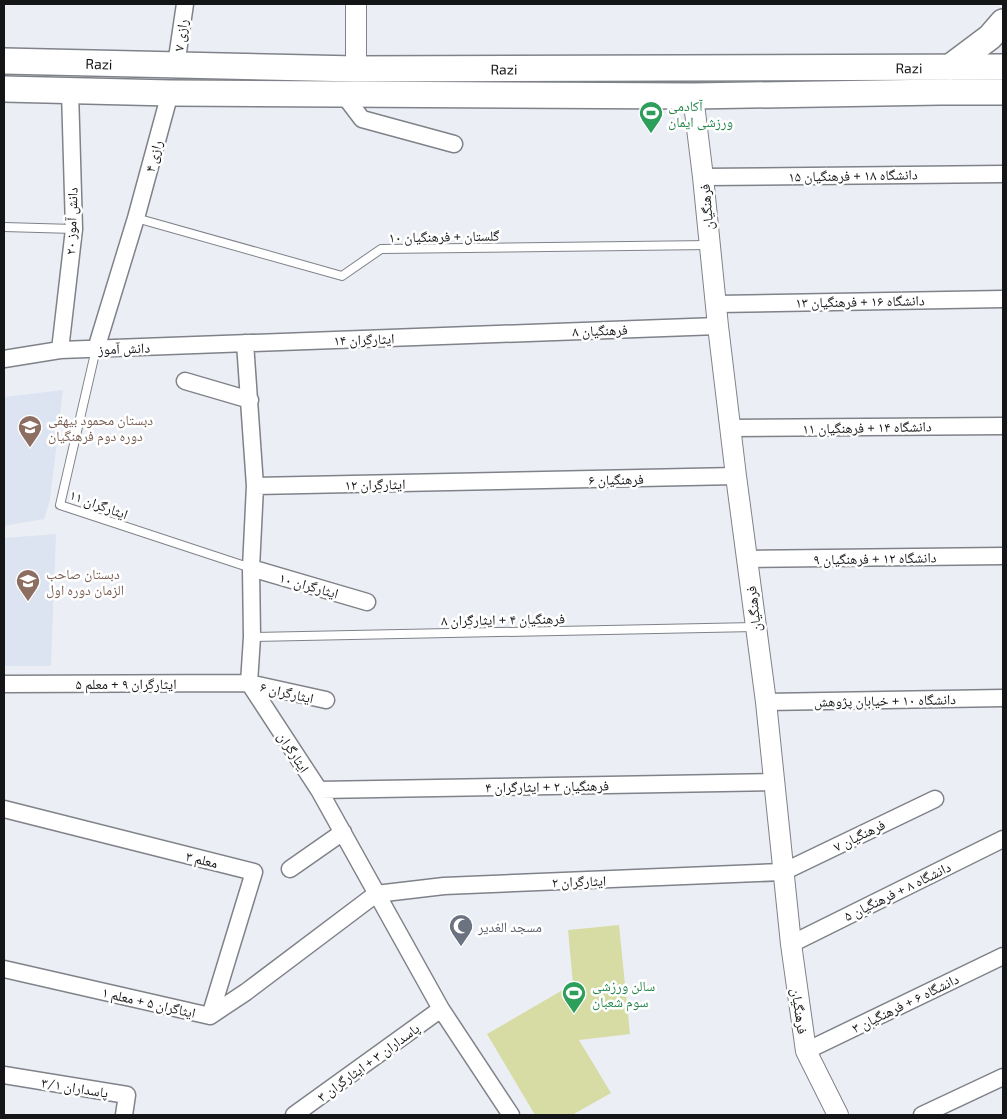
<svg xmlns="http://www.w3.org/2000/svg" width="1007" height="1119" font-family="'Exo 2','Noto Naskh Arabic',sans-serif">
<style>
.built{fill:#dde4f1}
.green{fill:#d6dca3}
.lines{fill:none;stroke-linecap:round;stroke-linejoin:round}
.service-casing{stroke:#7f8288;stroke-width:10}
.minor-casing{stroke:#7f8288;stroke-width:19}
.tertiary-casing{stroke:#7f8288;stroke-width:22}
.primary-casing{stroke:#7f8288;stroke-width:28}
.service{stroke:#fff;stroke-width:8}
.minor{stroke:#fff;stroke-width:16}
.tertiary{stroke:#fff;stroke-width:20}
.primary{stroke:#fff;stroke-width:25}
.labels{text-anchor:middle;dominant-baseline:central;stroke-width:5;stroke-linejoin:round;paint-order:stroke}
.street-label{font-size:14px;fill:#141517;stroke:#fff}
.leisure-label{font-size:14px;fill:#27864d;stroke:#fff;text-anchor:start}
.education-label{font-size:14px;fill:#785e54;stroke:#fff;text-anchor:start}
.worship-label{font-size:14px;fill:#5b616d;stroke:#fff;text-anchor:start}
</style>
<rect width="100%" height="100%" fill="#ebeff5"/>
<path class="built" d="M63,390L50,500L44,519L4,526V397Z
M56,534L51,666H4V538Z"/>
<path class="green" d="M619,925L630,1034L579,1040L611,1093L572,1115H535L487,1034L573,984L568,930Z"/>
<g class="lines">
<g class="service-casing">
<path id="service" d="M136,218L342,276L381,249L710,245
M4,227L74,229
M96,349L60,505L251,568
M252,637L755,627"/>
</g>
<g class="minor-casing">
<path id="minor" d="M176,65L185,4
M343,94L362,119L454,144
M703,177L1003,174
M717,304L1003,299
M245,343L255,486L251,568L252,637L249,683L319,790L441,1009L511,1115
M96,349L136,218L170,93
M60,350L74,229L70,91
M4,359L60,350L718,326
M185,381L250,400
M731,428L1003,426
M255,486L736,476
M747,559L1003,556
M251,568L367,602
M4,684L249,683L326,700
M766,702L1003,698
M319,790L775,782
M4,809L254,872L210,1016
M290,869L343,832
M791,944L1003,839
M4,969L210,1016L246,992L376,894L444,886L783,872L935,799
M806,1051L1003,956
M4,1075L127,1095L124,1115
M294,1115L441,1009
M922,1115L1003,1077"/>
</g>
<g class="tertiary-casing">
<path id="tertiary" d="M356,4V69
M693,96L703,177L718,326L736,476L766,702L791,944L806,1051L838,1115"/>
</g>
<g class="primary-casing">
<g id="primary">
<path id="s1" d="M4,61L356,69L1003,67"/>
<path d="M950,67L990,37L1003,22"/>
<path d="M4,89L170,93L693,96L940,92H1003"/>
</g>
</g>
<use href="#service" class="service"/>
<use href="#minor" class="minor"/>
<use href="#tertiary" class="tertiary"/>
<use href="#primary" class="primary"/>
</g>
<defs>
<g id="stadium-pin" transform="scale(1.25)"><path d="M0 17L-7.5 6A9.5 9.5 0 1 1 7.5 6Z" fill="#2e9e5b" stroke="#fff"/><path d="M0-5a6.5 5 0 1 0 0 10a6.5 5 0 1 0 0-10ZM-3.5-1.8h7v3.6h-7Z" fill="#fff"/></g>
<g id="school-pin" transform="scale(1.25)"><path d="M0 17L-7.5 6A9.5 9.5 0 1 1 7.5 6Z" fill="#8d6e63" stroke="#fff"/><path d="M0-5L7-2L0 1L-7-2ZM-4 1L0 2.5L4 1V4Q0 6-4 4Z" fill="#fff"/></g>
<g id="mosque-pin" transform="scale(1.25)"><path d="M0 17L-7.5 6A9.5 9.5 0 1 1 7.5 6Z" fill="#6b7280" stroke="#fff"/><path d="M3.5-4.9A6 6 0 1 0 3.5 4.9A5 5 0 1 1 3.5-4.9Z" fill="#fff"/></g>
</defs>
<g fill-rule="evenodd">
<use href="#stadium-pin" x="651" y="113"/>
<use href="#school-pin" x="30" y="427"/>
<use href="#school-pin" x="28" y="581"/>
<use href="#mosque-pin" x="461" y="926"/>
<use href="#stadium-pin" x="574" y="993"/>
</g>
<g class="labels">
<g class="street-label">
<text transform="translate(180 35) rotate(-82)">رازی ۷</text>
<text stroke="none"><textPath href="#s1" startOffset="95">Razi</textPath></text>
<text stroke="none"><textPath href="#s1" startOffset="905">Razi</textPath></text>
<text stroke="none"><textPath href="#s1" startOffset="500">Razi</textPath></text>
<text transform="translate(153 156) rotate(-75)">رازی ۴</text>
<text transform="translate(853 175) rotate(-1)">دانشگاه ۱۸ + فرهنگیان ۱۵</text>
<text transform="translate(706 207) rotate(-95)">فرهنگیان</text>
<text transform="translate(71 221) rotate(-88)">دانش آموز ۲۰</text>
<text transform="translate(444 236) rotate(-1)">گلستان + فرهنگیان ۱۰</text>
<text transform="translate(860 301) rotate(-1)">دانشگاه ۱۶ + فرهنگیان ۱۳</text>
<text transform="translate(600 330) rotate(-2)">فرهنگیان ۸</text>
<text transform="translate(364 339) rotate(-2)">ایثارگران ۱۴</text>
<text transform="translate(124 348) rotate(-2)">دانش آموز</text>
<text transform="translate(867 427) rotate(-1)">دانشگاه ۱۴ + فرهنگیان ۱۱</text>
<text transform="translate(616 479) rotate(-1)">فرهنگیان ۶</text>
<text transform="translate(375 484) rotate(-1)">ایثارگران ۱۲</text>
<text transform="translate(99 504) rotate(20)">ایثارگران ۱۱</text>
<text transform="translate(875 558) rotate(-1)">دانشگاه ۱۲ + فرهنگیان ۹</text>
<text transform="translate(309 585) rotate(16)">ایثارگران ۱۰</text>
<text transform="translate(753 609) rotate(-97)">فرهنگیان</text>
<text transform="translate(503 619) rotate(-1)">فرهنگیان ۴ + ایثارگران ۸</text>
<text x="126" y="683">ایثارگران ۹ + معلم ۵</text>
<text transform="translate(287 692) rotate(13)">ایثارگران ۶</text>
<text transform="translate(885 700) rotate(-1)">دانشگاه ۱۰ + خیابان پژوهش</text>
<text transform="translate(294 752) rotate(57)">ایثارگران</text>
<text transform="translate(547 786) rotate(-1)">فرهنگیان ۲ + ایثارگران ۴</text>
<text transform="translate(859 835) rotate(-26)">فرهنگیان ۷</text>
<text transform="translate(202 859) rotate(14)">معلم ۳</text>
<text transform="translate(579 881) rotate(-2)">ایثارگران ۲</text>
<text transform="translate(897 891) rotate(-26)">دانشگاه ۸ + فرهنگیان ۵</text>
<text transform="translate(149 1002) rotate(13)">ایثاگران ۵ + معلم ۱</text>
<text transform="translate(905 1003) rotate(-26)">دانشگاه ۶ + فرهنگیان ۳</text>
<text transform="translate(800 1011) rotate(82)">فرهنگیان</text>
<text transform="translate(368 1062) rotate(-36)">پاسداران ۳ + ایثارگران ۳</text>
<text transform="translate(75 1087) rotate(9)">پاسداران ۳/۱</text>
</g>
<g class="leisure-label">
<text x="668" y="105">آکادمی<tspan x="668" dy="16">ورزشی ایمان</tspan></text>
<text x="592" y="985">سالن ورزشی<tspan x="592" dy="16">سوم شعبان</tspan></text>
</g>
<g class="education-label">
<text x="48" y="419">دبستان محمود بیهقی<tspan x="48" dy="16">دوره دوم فرهنگیان</tspan></text>
<text x="46" y="573">دبستان صاحب<tspan x="46" dy="16">الزمان دوره اول</tspan></text>
</g>
<g class="worship-label">
<text x="478" y="926">مسجد الغدیر</text>
</g>
</g>
<rect width="1007" height="1119" fill="none" stroke="#141517" stroke-width="10"/>
</svg>
